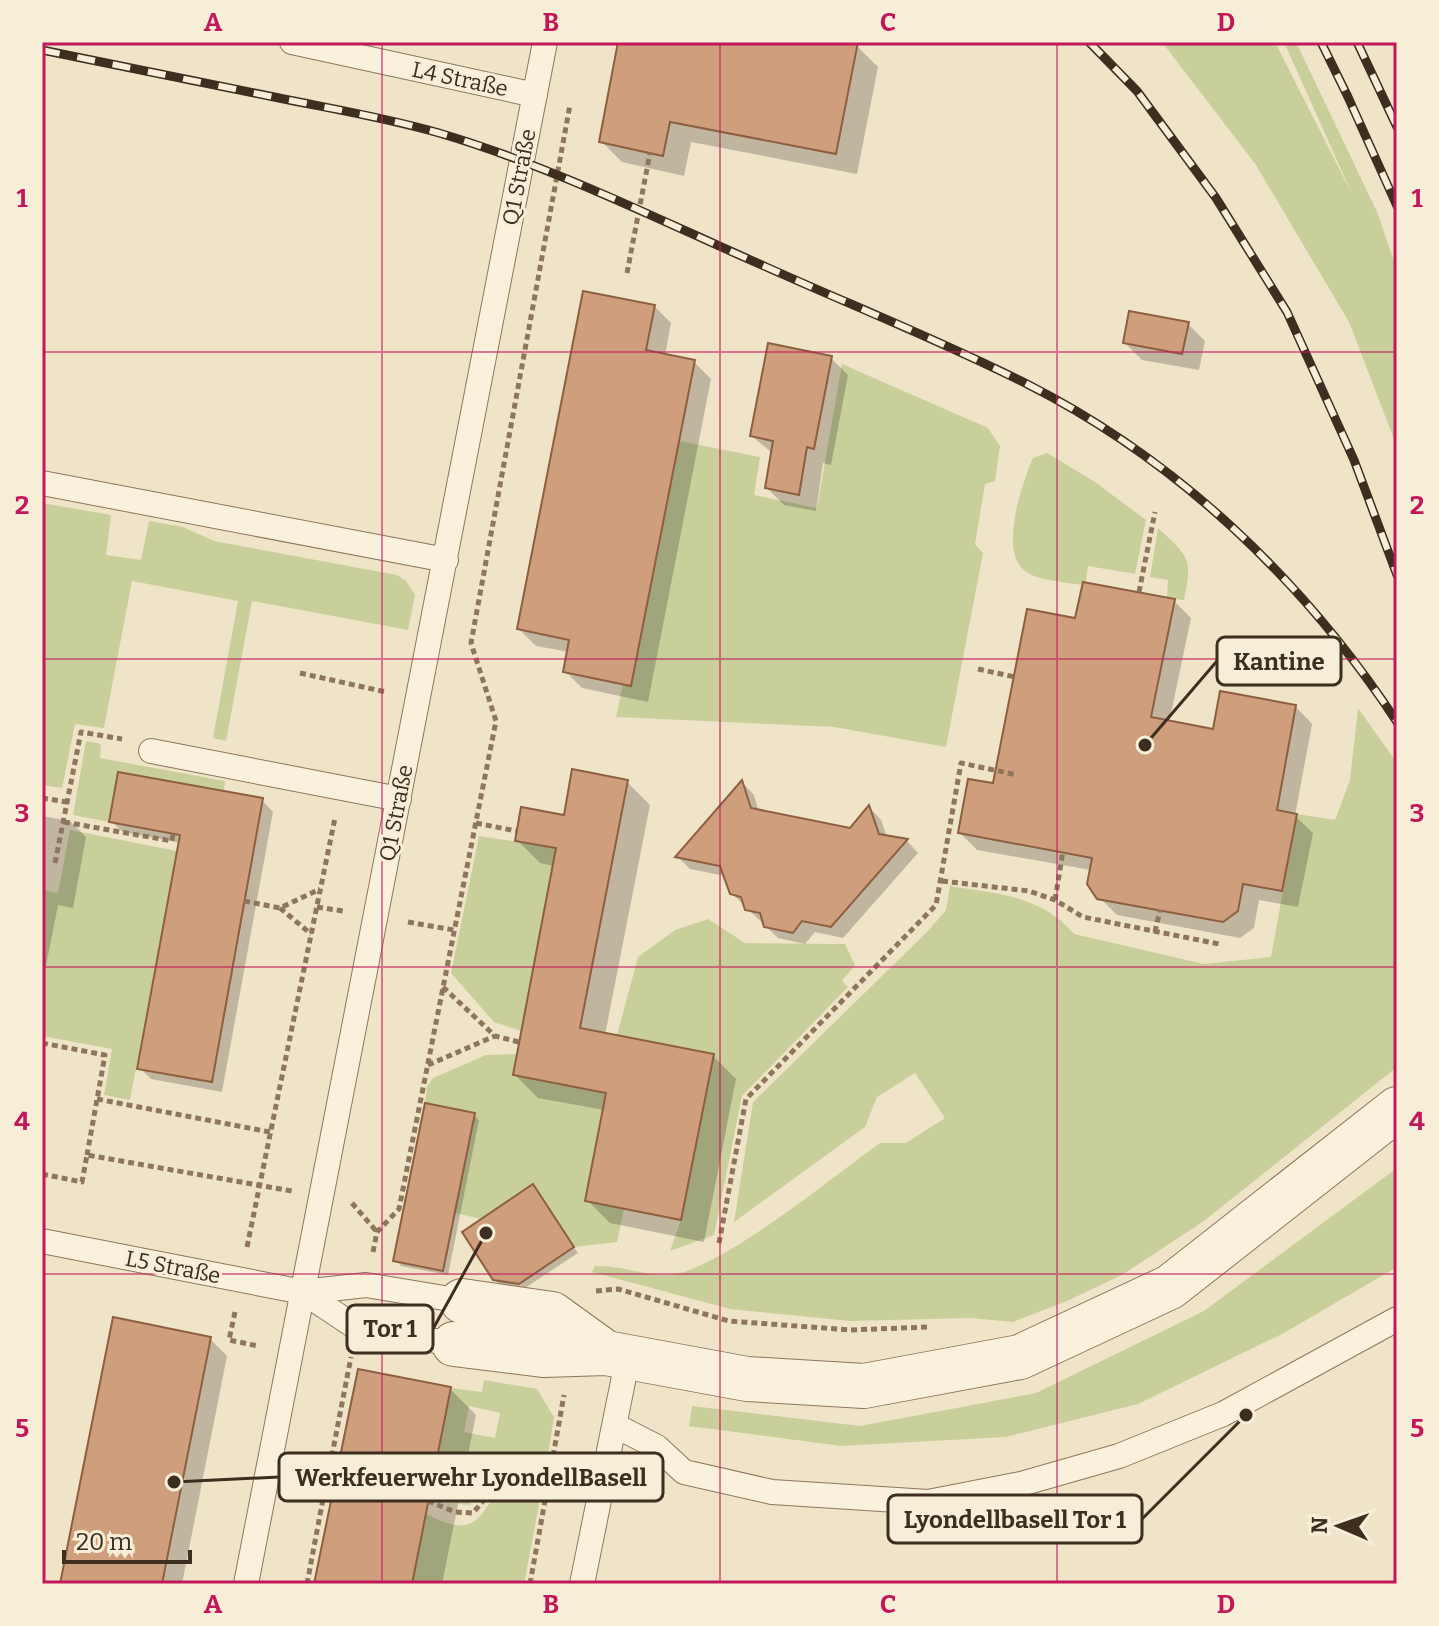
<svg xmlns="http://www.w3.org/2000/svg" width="1439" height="1626" font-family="Bitter,serif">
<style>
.green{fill:#c9cf9b;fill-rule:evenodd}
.shadow{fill:#0003}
.building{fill:#cf9f7d;stroke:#8d5f41;stroke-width:2}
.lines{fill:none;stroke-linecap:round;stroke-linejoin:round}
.lane-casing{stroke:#8d765c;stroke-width:26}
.street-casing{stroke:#8d765c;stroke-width:46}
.path{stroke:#8d765c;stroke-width:5;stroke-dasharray:6 4;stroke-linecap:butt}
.lane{stroke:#faf1dc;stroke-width:24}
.street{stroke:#faf1dc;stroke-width:44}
.rail-casing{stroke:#3d2e20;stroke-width:9}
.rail{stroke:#f7eed8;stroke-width:6;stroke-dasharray:18;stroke-linecap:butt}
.grid{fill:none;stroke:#c2185b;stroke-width:2;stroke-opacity:0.55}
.labels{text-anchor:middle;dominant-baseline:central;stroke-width:6;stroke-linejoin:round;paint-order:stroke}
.street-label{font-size:22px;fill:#3d2e20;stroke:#f7eed8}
.leader{fill:none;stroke:#3d2e20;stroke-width:3}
.callout-dot{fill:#3d2e20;stroke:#f7eed8;stroke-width:3}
.callout{fill:#f7eed8;stroke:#3d2e20;stroke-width:3}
.callout-label{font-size:24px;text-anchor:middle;font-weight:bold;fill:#3d2e20}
.neatline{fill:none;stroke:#c2185b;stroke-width:3}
.grid-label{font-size:26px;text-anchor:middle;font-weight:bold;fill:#c2185b}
</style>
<rect width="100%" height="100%" fill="#f0e4c8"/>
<path class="green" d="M1162,42H1275L1353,196L1284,42H1296L1378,214L1397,270V447L1349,322L1256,165Z
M842,364L988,428L1000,446L995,481L985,484L975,544L983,553L946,747L834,727L616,717L623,684L631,685L679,441L760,457L754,495L817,508Z
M1047,453L1095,482L1146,520L1135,574L1088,566L1086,582L1083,581L1082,585C1066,582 1040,581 1026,572C998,553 1022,483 1033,458Z
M42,503L111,515L106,555L141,560L149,521L183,527L214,541L397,575L406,581L415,595L408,630L252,601L226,741L213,738L238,601L132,581L104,728L75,724L62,788L42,785Z
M1158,528C1189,557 1193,558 1184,600L1167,598L1168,580L1150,577Z
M1358,708L1397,763V1067L1204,1221L1122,1275L1067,1301L1013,1322L971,1318L850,1321L730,1309L592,1272L595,1266C621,1265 645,1276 668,1275C717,1273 836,1174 880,1143H906L945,1118L915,1073L877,1097L865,1127L734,1222L753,1102L928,931L946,910L950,886C998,894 1041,895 1074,934L1204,964L1271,957L1297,814L1335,820L1350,780Z
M86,741L101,744L100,758L225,781L224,791L109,822L73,815Z
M70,830L177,851L130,1100L104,1095L112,1049L42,1036V893L43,890L58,893Z
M479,836L556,848L521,1031L494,1022L451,973Z
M708,919L745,943L845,944L855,965L842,981L848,987L742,1096L714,1235L670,1251L681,1220L714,1054L617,1035L638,957L675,930Z
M516,1054L513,1075L568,1086L609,1075L605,1097L624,1209L617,1242L574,1247L533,1184L481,1219L455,1213L474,1113L425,1103L427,1087L433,1078L486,1055Z
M1397,1168V1267L1284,1333L1138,1404L1006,1437L841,1446L689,1426L692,1406L860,1426L1036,1393L1204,1311Z
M484,1380L537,1389L554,1417L546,1468C507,1465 489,1468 470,1505L459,1504L451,1494L431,1490L451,1388L482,1392ZM469,1406L500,1413L495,1438L464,1432Z
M522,1485L542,1489L524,1584H412L426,1514C435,1518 446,1524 456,1525C483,1529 485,1500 504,1488C509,1485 516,1486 522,1485Z"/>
<path class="shadow" d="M620,42H838L857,46L878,67L857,174L691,142L684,176L622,162L601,141Z
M654,306L671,323L665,356L694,362L711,379L648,702L582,688L565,671L569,652L536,646L519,629Z
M1188,324L1205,341L1199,370L1142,360L1125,343Z
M831,358L848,375L831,465L823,463L816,511L784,505L767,488L773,454L752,436Z
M1174,601L1191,618L1169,723L1215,732L1296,707L1312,724L1295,816L1313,833L1298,907L1259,900L1254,928L1240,938L1117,915L1099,897L1091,870L977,850L960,833L995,786L1077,621Z
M627,782L650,805L605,1035L713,1056L736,1079L704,1242L610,1223L587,1200L604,1110L538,1098L515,1075L554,866L540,863L517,840L565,817Z
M743,783L754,795L759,812L850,830L870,808L881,820L887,837L907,841L918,853L843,938L815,932L805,944L778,938L731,893L725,876L690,869L678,857Z
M262,800L273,812L222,1092L151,1079L140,1068L181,843L123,832L111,821Z
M42,816L70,821L86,837L73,908L58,905L42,986Z
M474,1115L479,1120L448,1275L401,1266L396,1260Z
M533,1186L578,1253L525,1288L500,1285L494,1279Z
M210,1339L227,1356L182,1584H62Z
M450,1389L476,1415L442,1584H316Z"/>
<path class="building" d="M618,42H858L836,154L670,122L663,156L599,142Z
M583,291L655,305L646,350L695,360L631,686L563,672L569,640L517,629Z
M1129,311L1189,322L1182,354L1123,343Z
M768,343L832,356L814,449L807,447L799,495L765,488L773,441L750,436Z
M1083,582L1175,599L1151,717L1213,729L1220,691L1296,705L1277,810L1297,814L1282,891L1243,884L1238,911L1223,922L1097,899L1087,884L1092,858L958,833L968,779L993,783L1027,609L1075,618Z
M572,769L628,780L580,1028L714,1054L681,1220L585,1201L606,1093L513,1075L556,848L515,841L521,807L564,815Z
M118,772L263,798L212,1082L137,1069L180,835L109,822Z
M742,780L751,808L850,828L869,805L879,834L908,839L831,927L802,921L793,933L764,927L760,913L745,910L741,897L730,894L720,866L675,857Z
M425,1103L475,1113L443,1271L393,1261Z
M533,1184L574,1247L519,1284L493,1280L462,1232Z
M113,1317L211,1337L162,1584H60Z
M358,1369L451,1387L412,1584H314Z"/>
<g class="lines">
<g class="lane-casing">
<path id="lane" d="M292,42L535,95
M42,483L446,560
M151,751L399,799
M42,1241L303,1292L366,1285L462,1301
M303,1292L357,1328L454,1344
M616,1426L657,1447L684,1472L772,1492L928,1502L1021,1484L1119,1456L1223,1414L1397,1319
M246,1584L545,42
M582,1584L628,1357"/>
</g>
<g class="street-casing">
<path id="street" d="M462,1301L552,1314L606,1353
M454,1344L543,1355L606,1353L747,1379L864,1386L1020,1357L1170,1287L1397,1109"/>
</g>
<path class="path" d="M627,273L650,153
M1139,592L1155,512
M978,669L1015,677
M300,673L386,692
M42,798L67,802
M64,822L172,841L173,833
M476,823L516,831
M55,863L81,732L122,739
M942,881L1029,891L1055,900L1083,917L1219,944
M1055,900L1063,851
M244,901L280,908L320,889
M317,907L343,911
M280,908L311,934
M408,922L454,930
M1155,932L1160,910
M443,987L495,1036L519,1042
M42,1043L105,1055L87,1155
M428,1065L495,1036
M97,1099L270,1132
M42,1174L82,1182L87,1155L292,1191
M352,1203L377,1232
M719,1243L746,1099L936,905L961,763L1017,775
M247,1247L335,818
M373,1252L377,1232L399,1209L496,721L471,643L570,105
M596,1291L618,1289L729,1321L850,1330L929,1327
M235,1312L229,1340L258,1346
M428,1501L455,1512L473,1513C500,1481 504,1469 549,1481
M307,1584L323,1499L313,1497L320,1459L331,1460L351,1357
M530,1584L564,1395"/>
<use href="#lane" class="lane"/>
<use href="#street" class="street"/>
<g class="rail-casing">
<path id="rail" d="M1089,42L1137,91L1216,198L1287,312L1354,460L1397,575
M1321,42L1348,97L1397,206
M1357,42L1397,127
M42,50C121,66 200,82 279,98C333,109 387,118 439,133C551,166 657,219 764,266C851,305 941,341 1027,384C1179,461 1304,581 1397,722"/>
</g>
<use href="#rail" class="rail"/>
</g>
<path class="grid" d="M382,42V1584M720,42V1584M1057,42V1584M42,352H1397M42,659H1397M42,967H1397M42,1274H1397"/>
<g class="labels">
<g class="street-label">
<text transform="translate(460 79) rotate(12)">L4 Straße</text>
<text transform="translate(519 177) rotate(-79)">Q1 Straße</text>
<text transform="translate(396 813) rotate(-79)">Q1 Straße</text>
<text transform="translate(173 1267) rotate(11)">L5 Straße</text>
</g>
</g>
<path class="leader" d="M1145 745L1217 661M486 1233L433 1329M174 1482L279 1477M1246 1415L1142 1519"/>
<g class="callout-dot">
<circle cx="1145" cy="745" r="8"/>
<circle cx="486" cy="1233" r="8"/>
<circle cx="174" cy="1482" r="8"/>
<circle cx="1246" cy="1415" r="8"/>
</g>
<g class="callout">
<rect x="1217" y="637" width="124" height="48" rx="8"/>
<rect x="347" y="1305" width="86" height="48" rx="8"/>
<rect x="279" y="1453" width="384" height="48" rx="8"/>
<rect x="888" y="1495" width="254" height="48" rx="8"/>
</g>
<g class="callout-label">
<text x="1279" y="670">Kantine</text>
<text x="390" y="1337">Tor 1</text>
<text x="471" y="1486">Werkfeuerwehr LyondellBasell</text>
<text x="1015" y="1528">Lyondellbasell Tor 1</text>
</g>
<rect width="1439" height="1626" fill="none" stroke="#f7eed8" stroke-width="88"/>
<g transform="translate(1339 1526) rotate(272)" stroke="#f7eed8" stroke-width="6" paint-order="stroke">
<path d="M0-6L14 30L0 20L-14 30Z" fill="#3d2e20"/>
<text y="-12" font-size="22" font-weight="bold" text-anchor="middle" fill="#3d2e20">N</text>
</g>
<path d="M64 1550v12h126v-12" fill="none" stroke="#3d2e20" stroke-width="4"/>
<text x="76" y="1550" font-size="24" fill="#3d2e20" stroke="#f7eed8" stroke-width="6" paint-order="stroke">20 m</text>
<rect x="44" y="44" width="1351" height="1538" class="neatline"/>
<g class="grid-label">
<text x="213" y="31">A</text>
<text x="551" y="31">B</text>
<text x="888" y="31">C</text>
<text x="1226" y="31">D</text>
<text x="22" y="207">1</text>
<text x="1417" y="207">1</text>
<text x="22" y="514">2</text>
<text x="1417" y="514">2</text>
<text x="22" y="822">3</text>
<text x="1417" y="822">3</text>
<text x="22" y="1130">4</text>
<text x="1417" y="1130">4</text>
<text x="22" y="1437">5</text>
<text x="1417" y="1437">5</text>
<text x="213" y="1613">A</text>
<text x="551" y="1613">B</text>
<text x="888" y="1613">C</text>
<text x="1226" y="1613">D</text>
</g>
</svg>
